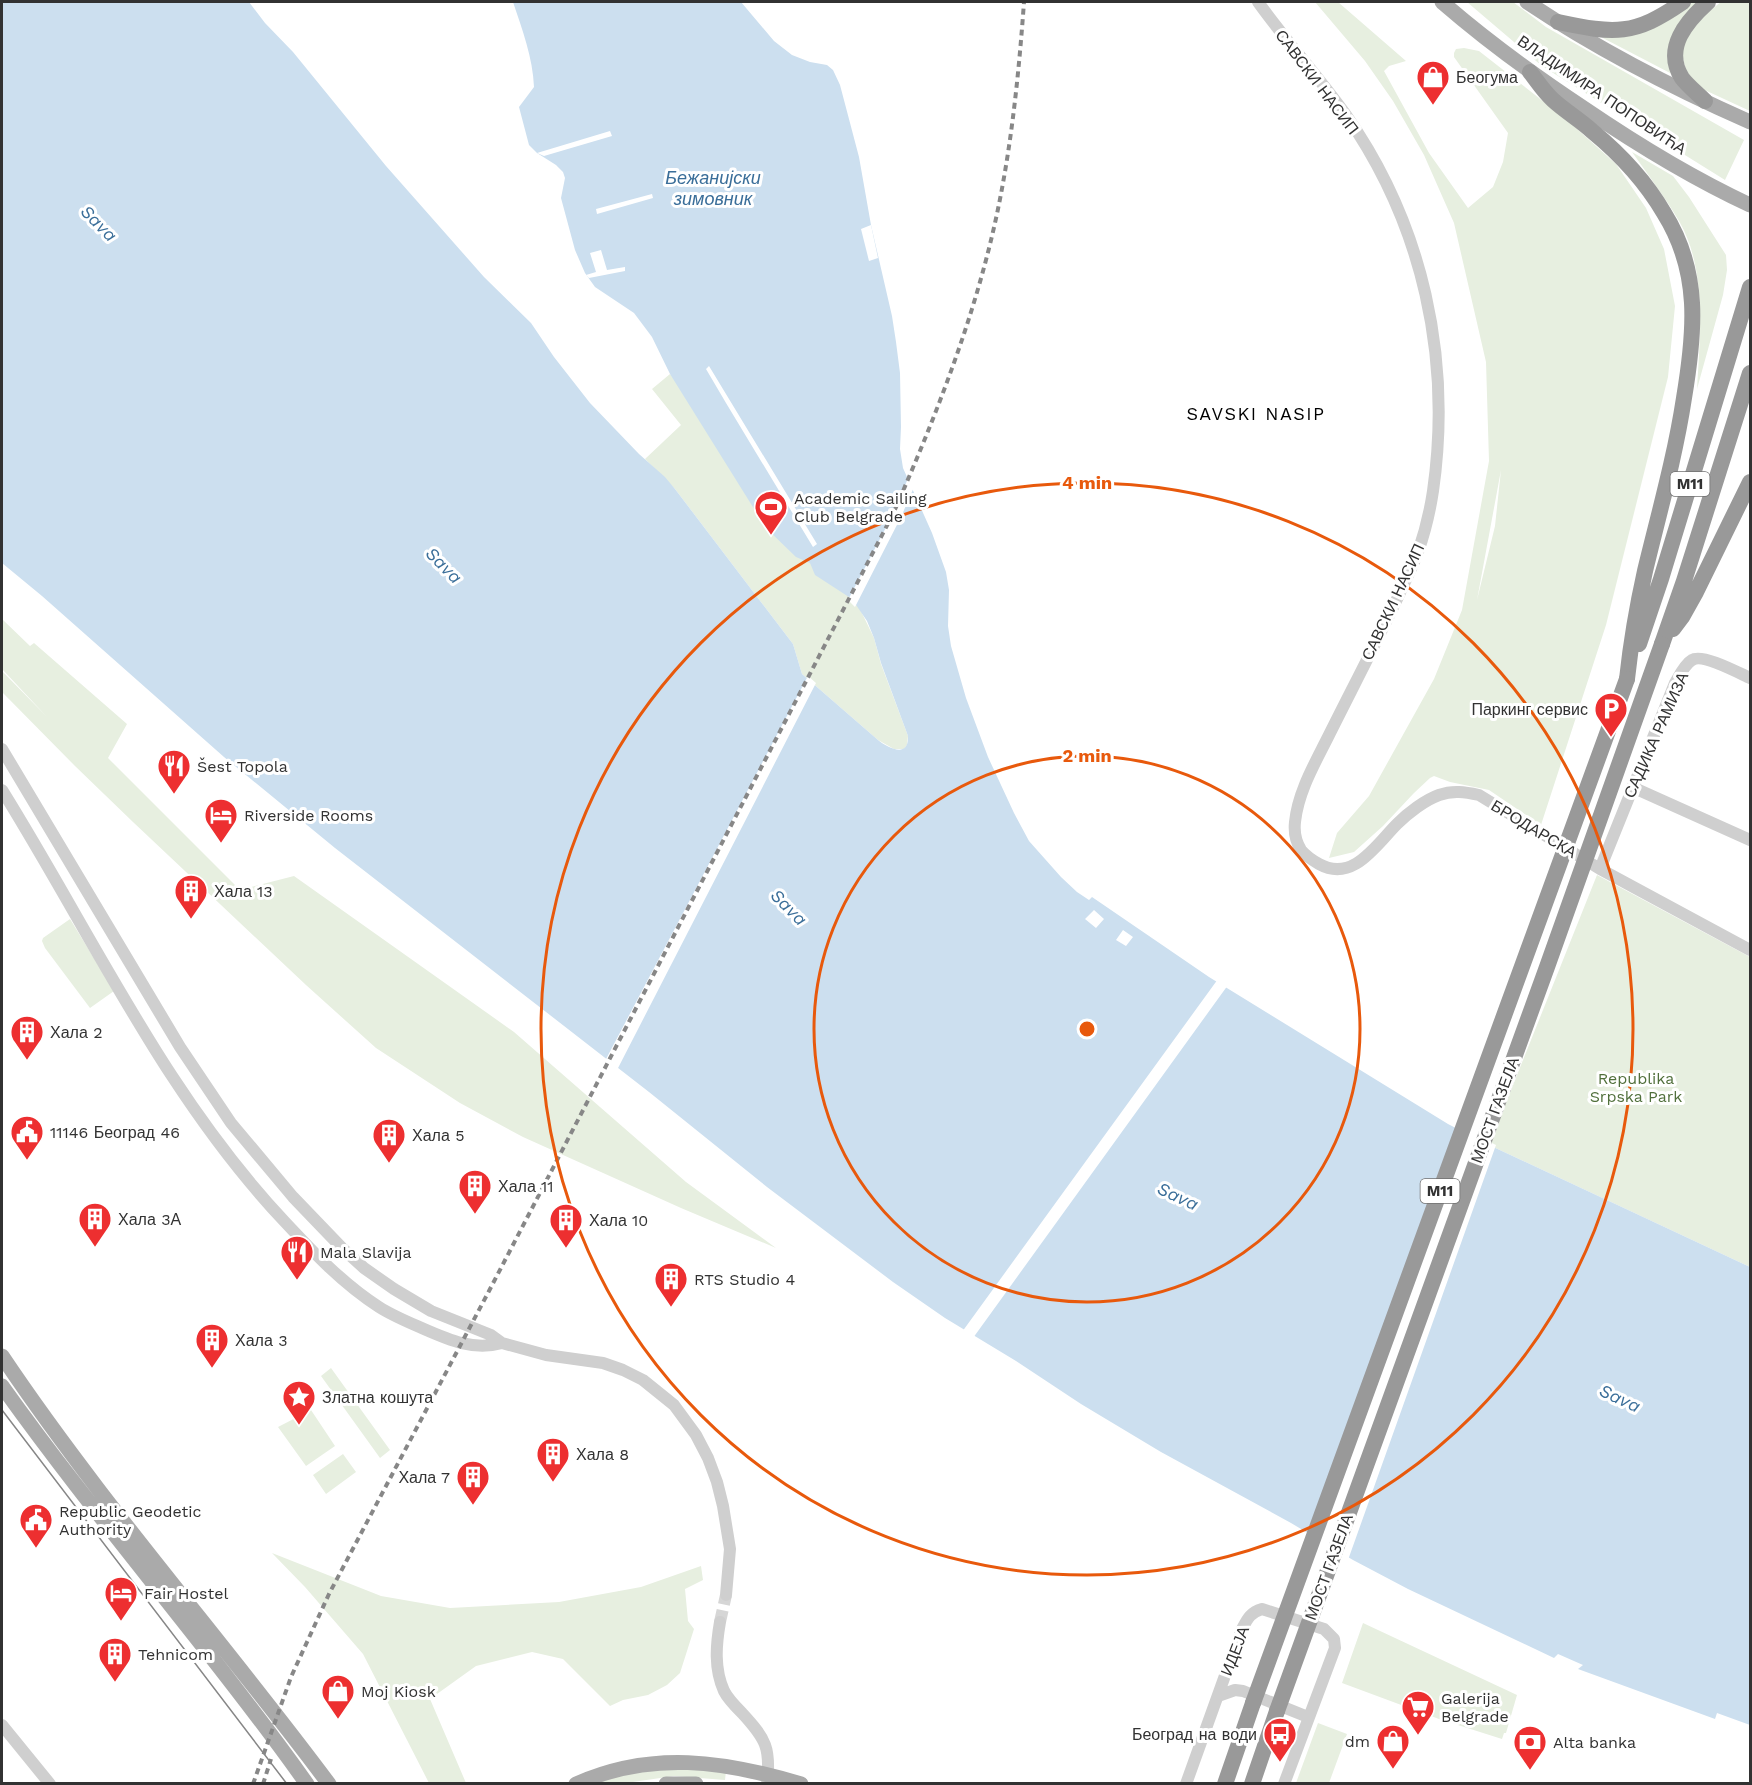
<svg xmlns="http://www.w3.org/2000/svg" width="1752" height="1785" font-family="'Work Sans',sans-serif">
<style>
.green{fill:#e7efe0;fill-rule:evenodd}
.water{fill:#ccdfef}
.pier{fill:#fff}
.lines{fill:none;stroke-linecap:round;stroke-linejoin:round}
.minor-tunnel{stroke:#d6d6d6;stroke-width:12;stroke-dasharray:12 6;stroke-linecap:butt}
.minor{stroke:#cfcfcf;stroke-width:12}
.major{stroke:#aaa;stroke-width:15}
.highway{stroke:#999;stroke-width:16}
.tram{stroke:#878787;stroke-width:1.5}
.rail{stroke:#878787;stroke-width:4;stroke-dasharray:6 4.5;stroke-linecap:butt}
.highway-bridge{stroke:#999;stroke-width:16}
.ring{fill:none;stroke:#e8590c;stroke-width:3}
.labels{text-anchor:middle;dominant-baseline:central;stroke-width:6;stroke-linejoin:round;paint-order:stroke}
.shield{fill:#fff;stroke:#707070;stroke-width:1.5}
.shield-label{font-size:15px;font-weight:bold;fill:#323232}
.poi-label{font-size:16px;fill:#323232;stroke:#fff;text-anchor:start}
.street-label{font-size:16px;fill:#323232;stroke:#fff}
.park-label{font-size:16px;fill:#51703c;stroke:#fff}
.water-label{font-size:18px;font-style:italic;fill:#3a6e99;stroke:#fff}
.neighbourhood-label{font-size:18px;letter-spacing:1.5px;fill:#000;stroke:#fff}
.centre{fill:#e8590c;stroke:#fff;stroke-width:3}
.ring-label{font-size:18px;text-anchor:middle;font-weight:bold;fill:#e8590c;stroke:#fff;stroke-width:6;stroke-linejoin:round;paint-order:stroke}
</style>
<rect width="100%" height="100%" fill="#fff"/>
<path class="green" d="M1315,2H1338L1406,61L1389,66L1384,71L1429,153L1468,208L1493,187L1503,162L1508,133L1454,57V53L1456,49L1464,48L1479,51L1567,120L1616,164L1646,208L1664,249L1675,306L1668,377L1606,625L1541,825L1489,790L1450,782L1434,776L1430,778L1414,793L1383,826L1354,852L1329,858L1337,833L1369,796L1434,679L1462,610L1489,461L1486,362L1454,223L1424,155L1393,101L1365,61ZM1501,470L1495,526L1477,600Z
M1467,2H1513L1546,27L1744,140L1725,180L1542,66Z
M1691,2H1701L1672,74L1601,37L1668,20Z
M1721,2H1750V111L1696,86L1688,77L1680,48L1697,21Z
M1632,152L1673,176L1689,197L1726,255L1727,270L1723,295L1697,389C1700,335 1707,269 1679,221C1665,197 1648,175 1632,152Z
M670,374L860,609L874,638L881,664L908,736L907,745L904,749H894L878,740L802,674L793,644L675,489L645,459L681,425L652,389Z
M2,619L30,646L34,643L127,724L108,758L240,890L294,876L514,1032L686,1182L776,1248L681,1208L523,1137L460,1103L376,1048L306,985L133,822L75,766L2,692V671L48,718L2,669Z
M1597,875L1750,957V1267L1489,1145Z
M70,919L114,991L90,1008L45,948L42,941L43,938Z
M331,1368L390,1450L380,1458L321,1376Z
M311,1410L335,1446L306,1466L278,1427Z
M343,1454L356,1472L326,1494L313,1475Z
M272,1553L381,1596L450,1608L559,1602L641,1587L701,1566L703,1580L685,1589L688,1621L694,1629L680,1673L667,1685L648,1695L623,1700L610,1706L563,1659L532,1652L476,1666L430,1699L466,1783H429L363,1654L305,1587Z
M1363,1623L1517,1695L1506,1733H1504L1502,1739L1439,1719L1342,1683Z
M1318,1723L1347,1734L1329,1783H1296Z
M669,1768L726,1771L725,1780L674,1776L626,1783L592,1784L617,1775Z"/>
<path class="water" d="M2,2H249L265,23L293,52L386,166L484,277L531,323L554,357L590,403L639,454L665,477L675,489L793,644L802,674L878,740C888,748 909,759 908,736L881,663L874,638L867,621L852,599L815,575L810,563L796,557L766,528L670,374L652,337L634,313L595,287L585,273L575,250L561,198L565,178L563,172L556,165L537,153L529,145L519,107L534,87C533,58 522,29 513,2H741L774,41L792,55L810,62L827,65L833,70L840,85L859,157L871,225L892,316L896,342L900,373L901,427L900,449L903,468L932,533L946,572L949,590L948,626L951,646L966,698L988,757L1014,813L1029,841L1061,877L1077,892L1089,900L1092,897L1209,977L1448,1124L1489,1145L1750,1267V1725L1717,1713L1715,1719L1578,1669L1583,1665L1558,1654L1554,1658L1408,1589L1353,1560L1291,1523L1161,1452L1081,1404L1016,1361L945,1318L893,1282L767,1187L649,1092L335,848L224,757L42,596L2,563Z"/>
<path class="pier" d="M610,131L612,136L544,156L537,153Z
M652,194L653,198L597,214L596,209Z
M871,225L878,258L869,261L861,229Z
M601,250L607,270L625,267V271L589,278L586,275L596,272L590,253Z
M709,366L817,544L813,547L726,403L706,369Z
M909,476L914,487L901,517L855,607L848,600L893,514Z
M808,676L816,683L617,1070L605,1061Z
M1094,910L1104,919L1096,928L1085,919Z
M1123,930L1133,937L1126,946L1116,940Z
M1218,979L1228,985L973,1338L962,1332Z
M1462,1128L1496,1145L1348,1560L1310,1537Z"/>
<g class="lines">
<path class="minor-tunnel" d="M720,1622L726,1595"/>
<path class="minor" d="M1258,2C1286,41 1318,76 1346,115C1423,225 1452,358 1433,491C1430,511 1425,532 1418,552C1412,568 1404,583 1397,599C1375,645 1351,691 1328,737C1315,763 1298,792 1295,822C1294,831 1296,842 1301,850C1306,856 1312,860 1319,864C1353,883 1376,845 1397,824C1408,813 1425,800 1439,795C1453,790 1465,792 1479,795L1600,869L1750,950
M2,749L180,1047L231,1123L293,1197L342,1248L364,1268L394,1289L431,1311L491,1335L502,1343L546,1355L603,1363L623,1370L643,1380L674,1405L696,1435L708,1458L717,1482L723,1506L730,1549L726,1595
M1632,787L1750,840
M2,790C93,936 165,1095 285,1222C314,1253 343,1284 379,1307C393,1316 408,1322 424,1329C449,1340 474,1351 502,1343
M1600,869L1675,683C1679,676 1685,664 1692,660C1702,653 1739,673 1750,678
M720,1622C716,1645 714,1669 724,1691C728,1699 735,1706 742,1713C766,1739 771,1748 767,1784
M1218,1696L1235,1690L1243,1691L1308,1717
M2,1725L50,1784
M1186,1784L1241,1631C1247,1620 1249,1613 1262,1609L1324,1629L1334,1639L1335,1648L1284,1784"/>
<path class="major" d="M1442,2C1487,41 1535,76 1585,109C1638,145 1692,178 1750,205
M1527,2C1597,49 1673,88 1750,122
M2,1356C102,1505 222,1640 329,1784
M2,1386C99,1522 210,1648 307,1784
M576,1784C652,1750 724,1761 801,1784
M666,1784H696"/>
<path class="highway" d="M1558,22C1615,34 1634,36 1683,2
M1530,72C1537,81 1544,92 1553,100C1565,111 1580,120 1592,131C1620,154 1646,182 1664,213C1701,272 1695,332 1684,398C1675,457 1659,513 1645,571C1637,607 1631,642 1627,679
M1705,101C1698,94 1688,86 1682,78C1663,48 1687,21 1708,2
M1673,629L1682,617L1696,592L1750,482
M1639,644L1661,579L1750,287
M1662,644L1684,581L1750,373
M1225,1784L1253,1703
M1252,1784L1277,1711"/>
<path class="tram" d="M2,1410L287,1784"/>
<path class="rail" d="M253,1784L291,1677L329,1594L489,1291L893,514C936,416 976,315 998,209C1012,141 1019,71 1024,2
M263,1784L271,1759"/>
<path class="highway-bridge" d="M1253,1703L1627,679
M1277,1711L1547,967L1662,644"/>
</g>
<g class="ring">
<circle cx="1087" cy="1029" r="273"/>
<circle cx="1087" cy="1029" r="546"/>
</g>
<defs>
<g id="shop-pin" transform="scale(1.725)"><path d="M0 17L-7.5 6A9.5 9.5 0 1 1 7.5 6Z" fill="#ed2f30" stroke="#fff"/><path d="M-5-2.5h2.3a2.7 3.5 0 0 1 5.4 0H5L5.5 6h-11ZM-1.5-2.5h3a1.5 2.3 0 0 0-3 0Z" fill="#fff"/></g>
<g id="stadium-pin" transform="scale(1.725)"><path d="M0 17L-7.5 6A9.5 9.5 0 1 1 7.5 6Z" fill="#ed2f30" stroke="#fff"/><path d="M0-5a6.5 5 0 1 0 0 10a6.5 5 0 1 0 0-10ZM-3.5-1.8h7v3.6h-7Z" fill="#fff"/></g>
<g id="parking-pin" transform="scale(1.725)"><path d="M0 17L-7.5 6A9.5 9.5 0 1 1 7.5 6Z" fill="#ed2f30" stroke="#fff"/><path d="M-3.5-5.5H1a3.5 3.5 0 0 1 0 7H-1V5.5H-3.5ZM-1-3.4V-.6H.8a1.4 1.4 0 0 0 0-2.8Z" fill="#fff"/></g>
<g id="restaurant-pin" transform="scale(1.725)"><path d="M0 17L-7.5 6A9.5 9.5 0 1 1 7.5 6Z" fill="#ed2f30" stroke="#fff"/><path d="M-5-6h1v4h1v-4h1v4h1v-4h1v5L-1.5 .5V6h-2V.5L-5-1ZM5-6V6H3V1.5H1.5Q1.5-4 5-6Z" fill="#fff"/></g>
<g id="hotel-pin" transform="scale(1.725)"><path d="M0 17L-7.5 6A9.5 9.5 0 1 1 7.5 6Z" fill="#ed2f30" stroke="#fff"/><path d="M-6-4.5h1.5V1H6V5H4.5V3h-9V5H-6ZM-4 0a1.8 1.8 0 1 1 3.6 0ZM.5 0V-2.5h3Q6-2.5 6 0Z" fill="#fff"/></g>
<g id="building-pin" transform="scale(1.725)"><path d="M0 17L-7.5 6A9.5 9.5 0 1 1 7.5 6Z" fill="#ed2f30" stroke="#fff"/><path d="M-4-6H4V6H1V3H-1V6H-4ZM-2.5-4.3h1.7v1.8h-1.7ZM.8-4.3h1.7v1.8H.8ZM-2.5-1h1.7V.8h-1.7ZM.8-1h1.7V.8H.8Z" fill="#fff"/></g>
<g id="civic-pin" transform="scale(1.725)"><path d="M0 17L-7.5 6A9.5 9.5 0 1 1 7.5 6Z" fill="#ed2f30" stroke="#fff"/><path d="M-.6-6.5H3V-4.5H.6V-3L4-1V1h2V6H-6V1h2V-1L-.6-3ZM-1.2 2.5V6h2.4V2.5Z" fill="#fff"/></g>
<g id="sight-pin" transform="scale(1.725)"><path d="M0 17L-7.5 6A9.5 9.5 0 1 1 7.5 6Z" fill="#ed2f30" stroke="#fff"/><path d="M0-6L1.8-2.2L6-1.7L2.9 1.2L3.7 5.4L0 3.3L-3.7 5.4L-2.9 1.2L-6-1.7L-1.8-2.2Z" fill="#fff"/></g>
<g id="supermarket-pin" transform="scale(1.725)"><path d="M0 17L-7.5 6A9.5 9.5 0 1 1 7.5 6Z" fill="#ed2f30" stroke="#fff"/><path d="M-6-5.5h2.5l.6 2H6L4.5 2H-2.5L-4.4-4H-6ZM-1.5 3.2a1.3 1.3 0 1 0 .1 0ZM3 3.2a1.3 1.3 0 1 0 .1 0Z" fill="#fff"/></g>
<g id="bus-pin" transform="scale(1.725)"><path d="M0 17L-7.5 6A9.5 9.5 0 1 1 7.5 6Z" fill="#ed2f30" stroke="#fff"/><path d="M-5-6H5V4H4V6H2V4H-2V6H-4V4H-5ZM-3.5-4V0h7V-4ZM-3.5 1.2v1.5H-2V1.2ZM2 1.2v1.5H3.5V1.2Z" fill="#fff"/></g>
<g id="bank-pin" transform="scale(1.725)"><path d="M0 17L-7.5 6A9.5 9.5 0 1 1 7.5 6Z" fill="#ed2f30" stroke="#fff"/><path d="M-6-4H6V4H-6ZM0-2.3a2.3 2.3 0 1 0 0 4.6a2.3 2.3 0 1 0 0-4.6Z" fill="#fff"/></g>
</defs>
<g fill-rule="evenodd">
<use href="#shop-pin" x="1433" y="77"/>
<use href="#stadium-pin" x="771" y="507"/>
<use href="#parking-pin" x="1611" y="709"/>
<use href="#restaurant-pin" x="174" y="766"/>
<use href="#hotel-pin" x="221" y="815"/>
<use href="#building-pin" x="191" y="891"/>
<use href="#building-pin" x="27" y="1032"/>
<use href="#civic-pin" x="27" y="1132"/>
<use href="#building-pin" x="389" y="1135"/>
<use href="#building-pin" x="475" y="1186"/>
<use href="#building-pin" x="95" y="1219"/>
<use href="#building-pin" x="566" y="1220"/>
<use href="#restaurant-pin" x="297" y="1252"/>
<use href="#building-pin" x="671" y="1279"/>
<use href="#building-pin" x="212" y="1340"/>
<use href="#sight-pin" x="299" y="1397"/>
<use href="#building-pin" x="553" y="1454"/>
<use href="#building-pin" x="473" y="1477"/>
<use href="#civic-pin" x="36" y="1520"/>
<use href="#hotel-pin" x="121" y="1593"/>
<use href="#building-pin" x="115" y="1654"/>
<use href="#shop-pin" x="338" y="1691"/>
<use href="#supermarket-pin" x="1418" y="1707"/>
<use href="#bus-pin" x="1280" y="1734"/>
<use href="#shop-pin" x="1393" y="1741"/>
<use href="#bank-pin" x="1530" y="1742"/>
</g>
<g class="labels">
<g class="shield">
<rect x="1670.5" y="472" width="39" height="24" rx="4.5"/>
<rect x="1420.5" y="1179" width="39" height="24" rx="4.5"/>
</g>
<g class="shield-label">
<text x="1690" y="484">M11</text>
<text x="1440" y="1191">M11</text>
</g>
<g class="poi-label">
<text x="1456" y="77">Беогума</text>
<text x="794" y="498">Academic Sailing<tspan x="794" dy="18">Club Belgrade</tspan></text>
<text x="1588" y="709" text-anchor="end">Паркинг сервис</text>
<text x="197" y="766">Šest Topola</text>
<text x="244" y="815">Riverside Rooms</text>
<text x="214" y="891">Хала 13</text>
<text x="50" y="1032">Хала 2</text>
<text x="50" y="1132">11146 Београд 46</text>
<text x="412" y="1135">Хала 5</text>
<text x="498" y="1186">Хала 11</text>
<text x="118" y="1219">Хала 3А</text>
<text x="589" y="1220">Хала 10</text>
<text x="320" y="1252">Mala Slavija</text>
<text x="694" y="1279">RTS Studio 4</text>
<text x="235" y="1340">Хала 3</text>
<text x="322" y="1397">Златна кошута</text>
<text x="576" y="1454">Хала 8</text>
<text x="450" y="1477" text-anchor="end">Хала 7</text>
<text x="59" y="1511">Republic Geodetic<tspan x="59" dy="18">Authority</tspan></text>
<text x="144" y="1593">Fair Hostel</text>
<text x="138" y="1654">Tehnicom</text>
<text x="361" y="1691">Moj Kiosk</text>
<text x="1441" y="1698">Galerija<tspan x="1441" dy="18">Belgrade</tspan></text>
<text x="1257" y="1734" text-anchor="end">Београд на води</text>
<text x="1370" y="1741" text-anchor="end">dm</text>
<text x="1553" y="1742">Alta banka</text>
</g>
<g class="street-label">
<text transform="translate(1317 82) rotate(53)">САВСКИ НАСИП</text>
<text transform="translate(1602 95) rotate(34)">ВЛАДИМИРА ПОПОВИЋА</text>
<text transform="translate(1393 602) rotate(-65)">САВСКИ НАСИП</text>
<text transform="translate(1656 735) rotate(-66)">САДИКА РАМИЗА</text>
<text transform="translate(1534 829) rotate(31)">БРОДАРСКА</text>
<text transform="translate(1495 1110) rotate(-70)">МОСТ ГАЗЕЛА</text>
<text transform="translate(1329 1567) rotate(-70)">МОСТ ГАЗЕЛА</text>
<text transform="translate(1235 1651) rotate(-69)">ИДЕЈА</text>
</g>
<g class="park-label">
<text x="1636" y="1078">Republika<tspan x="1636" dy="18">Srpska Park</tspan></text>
</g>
<g class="water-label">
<text x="713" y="177">Бежанијски<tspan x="713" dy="21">зимовник</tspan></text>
<text transform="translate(99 223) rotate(45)">Sava</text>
<text transform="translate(444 565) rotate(45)">Sava</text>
<text transform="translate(789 907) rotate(45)">Sava</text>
<text transform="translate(1178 1196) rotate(25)">Sava</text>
<text transform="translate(1620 1398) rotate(25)">Sava</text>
</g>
<g class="neighbourhood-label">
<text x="1256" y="413">SAVSKI NASIP</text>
</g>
</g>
<circle cx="1087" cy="1029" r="9" class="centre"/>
<g class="ring-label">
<text x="1087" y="489">4 min</text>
<text x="1087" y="762">2 min</text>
</g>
<rect width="1752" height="1785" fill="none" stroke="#323232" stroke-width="6"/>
</svg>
